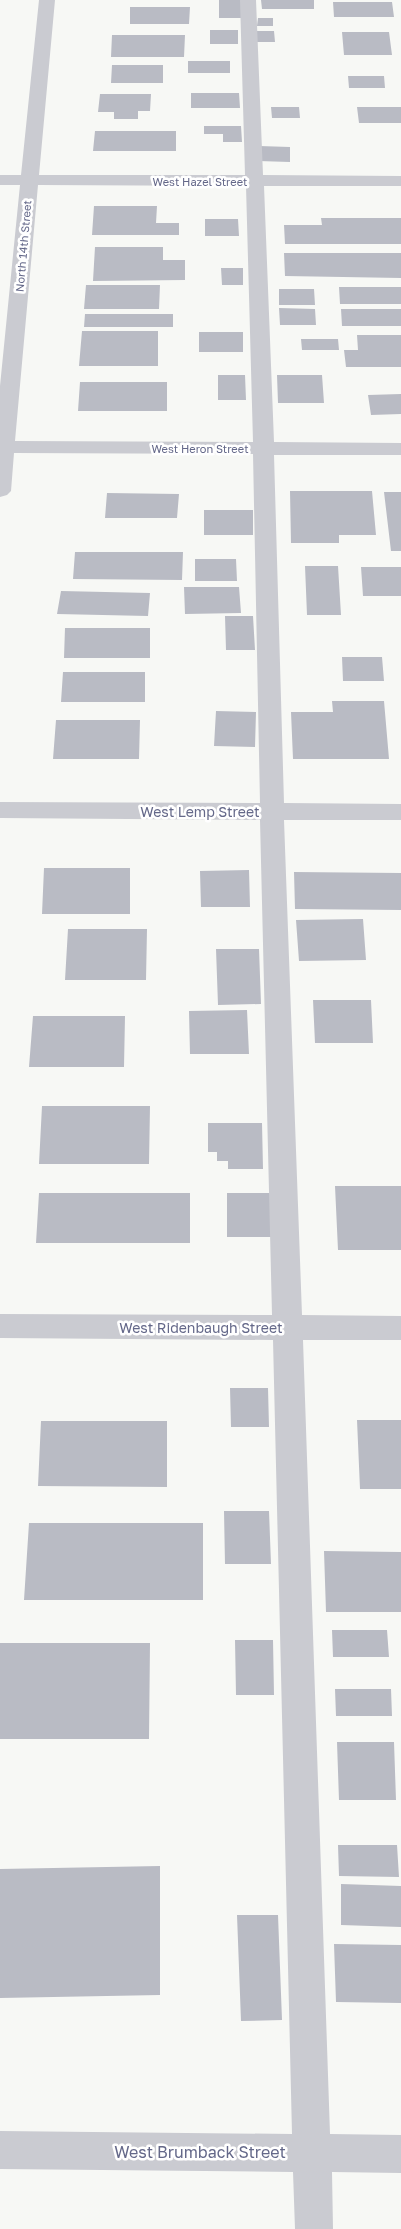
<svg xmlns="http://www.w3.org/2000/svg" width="401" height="2229" font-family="'Golos Text',sans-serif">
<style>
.building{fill:#b9bbc4}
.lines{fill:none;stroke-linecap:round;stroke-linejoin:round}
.minor{fill:#cacbd1;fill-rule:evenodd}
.labels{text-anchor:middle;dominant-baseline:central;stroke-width:5;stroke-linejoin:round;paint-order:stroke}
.far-street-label{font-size:11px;fill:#646889;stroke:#fff}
.street-label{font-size:14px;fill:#646889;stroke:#fff}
.near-street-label{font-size:16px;fill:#646889;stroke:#fff}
</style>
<rect width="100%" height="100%" fill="#f7f8f5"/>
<path class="building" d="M219,0H241V18H219Z
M261,0H314V9H262Z
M333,2H392L394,17H334Z
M130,7H190L189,24H130Z
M258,18H273V26H257Z
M210,30H238V44H210Z
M256,31H274L275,42H256Z
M342,32H389L392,55H344Z
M112,35H185L184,57H111Z
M188,61H230V73H188Z
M112,65H163V83H111Z
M348,76H384L385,88H349Z
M191,93H239L240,108H191Z
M100,94H151L150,111H138V119H114V112H98Z
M271,107H299L300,118H272Z
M357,107H401V123H359Z
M204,126H241L242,142H223V134H204Z
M95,131H176V151H93Z
M259,146L290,147V162L258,161Z
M94,206H157L156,223H179V235H92Z
M321,218H401V244H285L284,225H322Z
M205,219H238L239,236H205Z
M95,247H163V260H185V280L93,281Z
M284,253H401V278L285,276Z
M221,268H243V285H222Z
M86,285H160L159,309H84Z
M339,287H401V304H340Z
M279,289H314L315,305H279Z
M279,308L315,309L316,325H280Z
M341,309H401V326H342Z
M85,314H173V327H84Z
M82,331H158V366H79Z
M199,332H243V352H199Z
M357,335H401V367H346L344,350H358Z
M301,339H338L339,350H302Z
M218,375H245L246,400H218Z
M277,375H322L324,403H278Z
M80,382H167V411H78Z
M401,394V414L371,415L368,395Z
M290,491H372L376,535H339V543H291Z
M384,492H401V551H391Z
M107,493L179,494L177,518H105Z
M204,510H253V535H204Z
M75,552H183L182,580L73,579Z
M195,559H236L237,581H195Z
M305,566H338L341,615H307Z
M361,567H401V596H363Z
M184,587H239L241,613L185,614Z
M61,591L150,593L148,616L57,614Z
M225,616H253L255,650H226Z
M65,628H150V658H64Z
M342,657H382L384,681H343Z
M63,672H145V702H61Z
M332,701H384L389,759H293L291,712H333Z
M216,711L256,712L255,747L214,746Z
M56,720H140L139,759H53Z
M44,868H130V914H42Z
M249,870L250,907H201L200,871Z
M294,872L401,873V910L295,909Z
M363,919L366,960L299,961L296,920Z
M68,929H147L146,980H65Z
M216,949H259L261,1004L218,1005Z
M313,1000H371L373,1043H315Z
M247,1010L249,1054H190L189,1011Z
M33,1016H125L124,1067H29Z
M42,1106H150L149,1164H39Z
M208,1123H262L263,1169H228V1161H217V1152H208Z
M335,1186H401V1250H338Z
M39,1193H190V1243H36Z
M227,1193H282L283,1237H227Z
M230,1388H268L269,1427H231Z
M357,1420H401V1489H360Z
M41,1421H167V1487L38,1486Z
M224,1511H269L271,1564H225Z
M29,1523H203V1600H24Z
M324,1551L401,1552V1612H326Z
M332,1630H387L389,1657H333Z
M235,1640H273L274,1695H236Z
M0,1643H150L149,1739H0Z
M335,1689H391L392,1716H336Z
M337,1742H394L396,1800H339Z
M338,1845H397L399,1877L339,1876Z
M160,1866V1995L0,1998V1869Z
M341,1884L401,1886V1927L341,1925Z
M237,1915H278L282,2020L241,2021Z
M334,1944L401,1945V2003L336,2002Z"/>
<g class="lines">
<path class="minor" d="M39,0H55L39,175H245L240,0H256L263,175L401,176V186H264L274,442L401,443V455H274L284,803L401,804V820H284L302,1315L401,1316V1340H303L330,2134L401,2135V2173L332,2172L333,2229H295L293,2172L0,2169V2131L292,2134L273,1340L0,1338V1314L272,1315L260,820L0,818V802L260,803L253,454L14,453L11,491L7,495L0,497V386L20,185H0V175H21ZM38,185L246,186L253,442L15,441Z"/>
</g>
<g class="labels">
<g class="far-street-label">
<text x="200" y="181">West Hazel Street</text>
<text transform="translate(23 246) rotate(-85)">North 14th Street</text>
<text x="200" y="448">West Heron Street</text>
</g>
<g class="street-label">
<text x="200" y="811">West Lemp Street</text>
<text x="201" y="1327">West Ridenbaugh Street</text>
</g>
<g class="near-street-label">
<text x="200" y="2152">West Brumback Street</text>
</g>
</g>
</svg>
